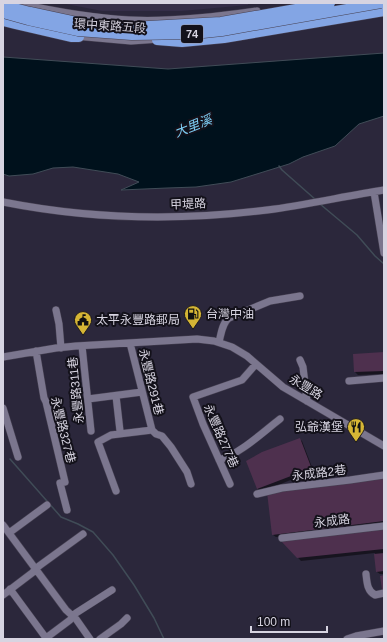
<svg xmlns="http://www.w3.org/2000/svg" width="387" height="642" font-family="Helvetica,'Noto Sans TC',sans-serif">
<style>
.built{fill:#352e48}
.water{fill:#00111c;stroke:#404c57}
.shadow{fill:#0007}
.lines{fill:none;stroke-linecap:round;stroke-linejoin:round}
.stream{stroke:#404c57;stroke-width:1.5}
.building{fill:#4e304e}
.minor-casing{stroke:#474253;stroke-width:8}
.highway-casing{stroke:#474253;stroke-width:11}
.minor{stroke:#7b768e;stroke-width:7}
.highway{stroke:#83a5e4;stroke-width:10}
.highway-bridge-casing{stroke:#474253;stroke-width:11;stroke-linecap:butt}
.highway-bridge{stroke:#83a5e4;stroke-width:10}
.labels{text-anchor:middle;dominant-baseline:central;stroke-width:4;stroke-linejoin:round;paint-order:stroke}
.shield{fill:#13111a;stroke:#9c9aa5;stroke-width:1}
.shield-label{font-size:11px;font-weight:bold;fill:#d7d4e1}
.street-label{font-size:12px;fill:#d7d4e1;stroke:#13111a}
.poi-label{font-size:12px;fill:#d7d4e1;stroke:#13111a;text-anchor:start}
.water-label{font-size:13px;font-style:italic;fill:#7ccbf1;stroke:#13111a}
</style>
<rect width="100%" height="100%" fill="#2b273b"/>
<path class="built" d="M61,3H248V5L182,11H102Z"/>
<path class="water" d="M384,53V116L359,124L335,146L303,157L289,164L231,182L196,187L167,188L121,190L139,182L118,174L73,167L53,168L33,174L9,176L3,174V57L168,69Z"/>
<path class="shadow" d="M384,353V374L358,375L355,372L354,355Z
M299,439L302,441L315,475L296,483L293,479L261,492L258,489L247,461Z
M384,478V523L276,537L273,535Z
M384,530V574H380L377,572L375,553L301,561L283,542Z"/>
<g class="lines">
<path class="stream" d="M279,166L282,170L316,200
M320,204L357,235L375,256L384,264
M10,459L61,517L78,524L93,532L113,555L134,585L154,618L164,639"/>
</g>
<path class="building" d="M384,352V371L354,372L353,354Z
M300,438L313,472L292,480L291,476L257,489L246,461L262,452Z
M384,477V521L272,535L267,492Z
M384,529V549L297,558L281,541Z
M384,553V571L376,572L374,554Z
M384,575V589H382L380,576Z"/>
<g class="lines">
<g class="minor-casing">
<path id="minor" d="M16,3C53,11 90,18 129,20C170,22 216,17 257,11
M75,36L131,41L160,39
M374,192L384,253
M3,202C89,219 180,221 267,210C306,205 345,196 384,190
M56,310L59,324L61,348
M219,342C221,335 222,323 229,318L270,301L300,296
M130,343L152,430L156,434L162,436L171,447L187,472L191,484
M82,346L91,431
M36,351L44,398L46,402L65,482L60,483L67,510
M3,357L56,348L76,346L197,339L214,341L232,347L247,356L283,387L384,446
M300,360L303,367L307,401
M349,381L384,378
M116,396L120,431
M88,399L142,392
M3,408L18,457
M219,460C240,454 263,432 280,419
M230,484L203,424L193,397L242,380L256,364
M116,491L98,442L111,435L152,430
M257,494L282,488L350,480L384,475
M3,525L66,610L76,619L90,639
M9,533L47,505
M282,538L384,526
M366,574C367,582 367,591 375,595L384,593
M10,589L46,638L70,620L76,613L112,590
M3,595L32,573L39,566L83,534
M100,639L121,624L127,618
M347,639L356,636L384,631"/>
</g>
<g class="highway-casing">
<path id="highway" d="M3,21L15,24L71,37H79
M157,40L182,42L224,38L384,11"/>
</g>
<use href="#minor" class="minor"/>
<use href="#highway" class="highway"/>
<g class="highway-bridge-casing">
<path id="highway-bridge" d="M3,5L30,12L81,23L131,27L221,22L330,3
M3,13L28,20L78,31L132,35L194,34L222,31L381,3"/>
</g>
<use href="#highway-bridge" class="highway-bridge"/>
</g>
<defs>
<g id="fuel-pin" transform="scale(0.9)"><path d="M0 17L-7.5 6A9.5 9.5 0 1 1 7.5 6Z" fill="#d5b535" stroke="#13111a"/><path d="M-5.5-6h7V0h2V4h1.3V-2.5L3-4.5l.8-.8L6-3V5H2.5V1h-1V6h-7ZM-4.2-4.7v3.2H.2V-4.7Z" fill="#111"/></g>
<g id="civic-pin" transform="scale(0.9)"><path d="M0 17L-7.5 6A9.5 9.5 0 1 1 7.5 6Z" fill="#d5b535" stroke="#13111a"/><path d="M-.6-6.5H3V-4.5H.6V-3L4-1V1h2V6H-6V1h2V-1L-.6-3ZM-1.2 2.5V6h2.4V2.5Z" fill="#111"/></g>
<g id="restaurant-pin" transform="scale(0.9)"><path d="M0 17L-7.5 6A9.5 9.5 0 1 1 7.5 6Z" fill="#d5b535" stroke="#13111a"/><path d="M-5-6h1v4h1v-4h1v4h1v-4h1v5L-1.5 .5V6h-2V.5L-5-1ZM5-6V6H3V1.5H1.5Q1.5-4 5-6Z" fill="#111"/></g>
</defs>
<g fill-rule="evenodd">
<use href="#fuel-pin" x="193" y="314"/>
<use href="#civic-pin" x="83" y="320"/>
<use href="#restaurant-pin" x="356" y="427"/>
</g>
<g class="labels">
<rect class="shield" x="181" y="25" width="22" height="18" rx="3"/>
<g class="shield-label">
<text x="192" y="34">74</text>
</g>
<g class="street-label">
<text transform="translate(110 26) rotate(4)">環中東路五段</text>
<text transform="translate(188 204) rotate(-2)">甲堤路</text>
<text transform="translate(151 382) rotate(76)">永豐路291巷</text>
<text transform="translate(306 387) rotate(31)">永豐路</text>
<text transform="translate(76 390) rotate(-96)">永豐路311巷</text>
<text transform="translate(63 430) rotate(76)">永豐路327巷</text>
<text transform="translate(221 436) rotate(66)">永豐路277巷</text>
<text transform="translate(319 473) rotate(-7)">永成路2巷</text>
<text transform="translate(332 521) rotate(-7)">永成路</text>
</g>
<g class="poi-label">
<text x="206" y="314">台灣中油</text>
<text x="96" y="320">太平永豐路郵局</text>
<text x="343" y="427" text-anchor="end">弘爺漢堡</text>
</g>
<g class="water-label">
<text transform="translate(193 126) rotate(-21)">大里溪</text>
</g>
</g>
<rect width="387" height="642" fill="none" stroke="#d7d4e1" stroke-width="8"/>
<path d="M251 626v6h76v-6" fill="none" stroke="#d7d4e1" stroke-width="2"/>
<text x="257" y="626" font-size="12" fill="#d7d4e1" stroke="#13111a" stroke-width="3" paint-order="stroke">100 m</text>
</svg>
